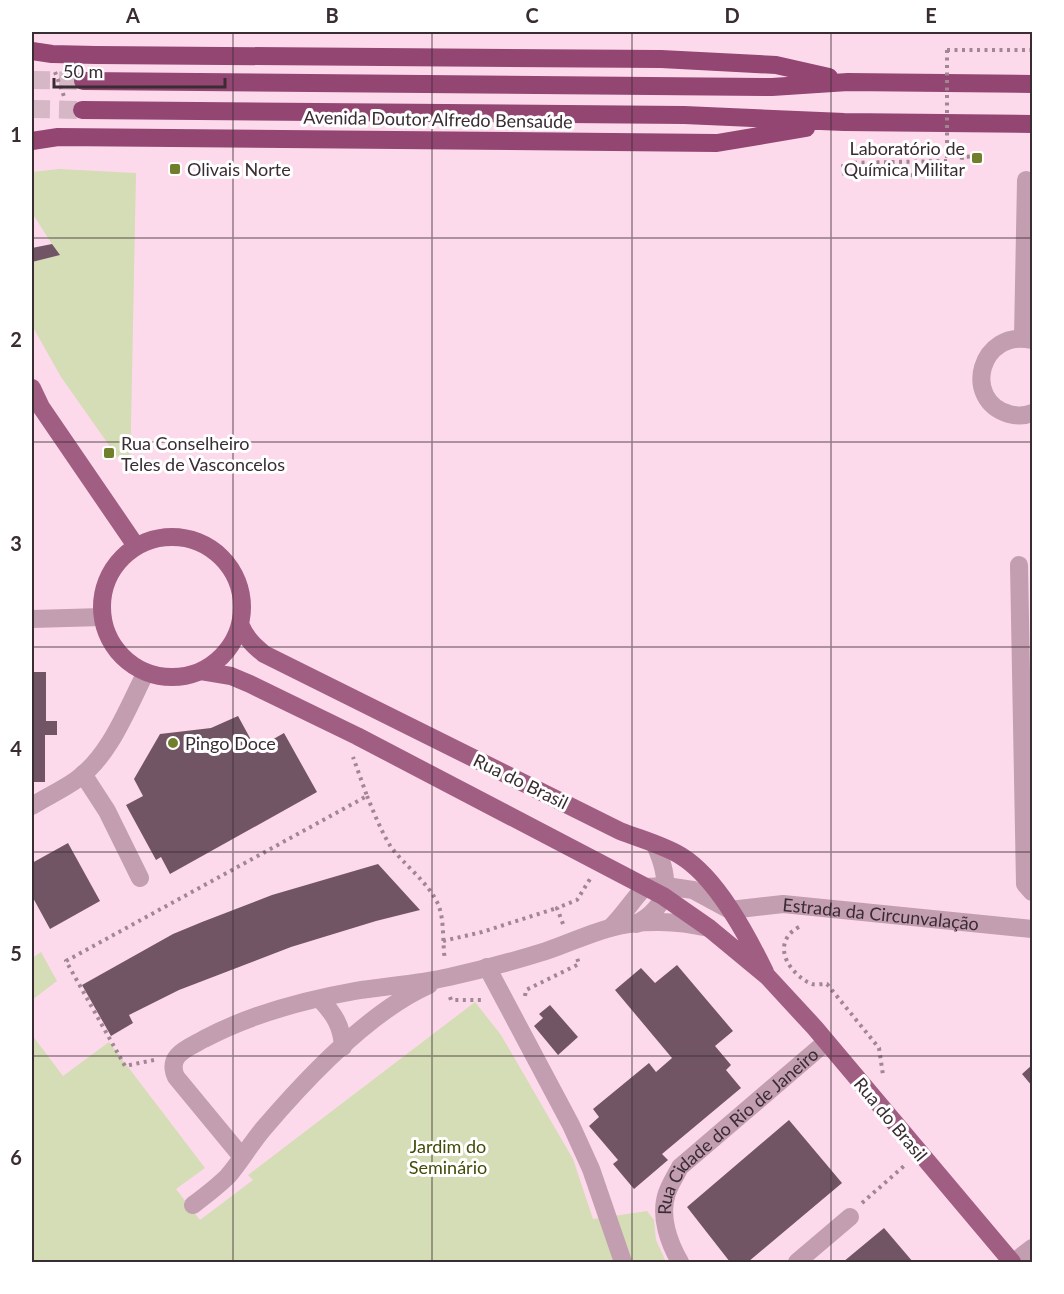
<svg xmlns="http://www.w3.org/2000/svg" width="1064" height="1294" font-family="Lato,sans-serif">
<style>
.green{fill:#d4ddb5}
.building{fill:#725564}
.lines{fill:none;stroke-linecap:round;stroke-linejoin:round}
.highway-tunnel{stroke:#d6b7c6;stroke-width:18;stroke-dasharray:18 9;stroke-linecap:butt}
.path{stroke:#a08793;stroke-width:4;stroke-dasharray:3 4.5;stroke-linecap:butt}
.minor{stroke:#c39db0;stroke-width:18}
.major{stroke:#a15e83;stroke-width:18}
.highway{stroke:#944673;stroke-width:18}
.path-bridge{stroke:#a08793;stroke-width:4;stroke-dasharray:3 4.5;stroke-linecap:butt}
.grid{fill:none;stroke:#392c33;stroke-width:1.5;stroke-opacity:0.55}
.poi-dot{fill:#717e2c;stroke:#fff;stroke-width:2}
.labels{text-anchor:middle;dominant-baseline:central;stroke-width:6;stroke-linejoin:round;paint-order:stroke}
.street-label{font-size:18px;fill:#392c33;stroke:#fff}
.poi-label{font-size:18px;fill:#392c33;stroke:#fff;text-anchor:start}
.park-label{font-size:18px;fill:#434c07;stroke:#fff}
.neatline{fill:none;stroke:#392c33;stroke-width:2}
.grid-label{font-size:20px;text-anchor:middle;font-weight:bold;fill:#392c33}
</style>
<rect width="100%" height="100%" fill="#fddaeb"/>
<path class="green" d="M59,169L136,173L130,475L61,377L34,329L32,322V262L59,255L32,213V172Z
M41,952L57,981L32,1000V958Z
M475,1002L501,1035L573,1159L593,1219L647,1211L654,1220L656,1240L666,1262H32V1035L63,1076L109,1042L205,1168L176,1189L200,1220L253,1180L248,1175Z"/>
<path class="building" d="M52,244L60,255L32,262V248Z
M32,672H46V721H57V735H45V782H32Z
M238,716L256,749L284,733L317,792L170,874L161,857L156,860L126,805L143,796L134,779L160,734L211,728Z
M68,843L100,901L50,929L32,896V863Z
M378,864L420,910L376,921L291,947L179,990L129,1015L133,1023L111,1036L82,985L173,934L202,922L272,895Z
M677,965L733,1031L715,1046L731,1065L726,1070L741,1088L662,1154L668,1160L634,1189L613,1164L618,1160L589,1126L599,1117L593,1109L649,1063L656,1072L672,1058L615,990L641,968L655,983Z
M550,1005L578,1037L558,1055L534,1026L543,1018L539,1014Z
M1032,1065V1086L1022,1074Z
M789,1120L842,1183L748,1262H730L687,1207Z
M884,1228L913,1262H843Z"/>
<g class="lines">
<path class="highway-tunnel" d="M32,80L83,81
M32,109L82,110"/>
<path class="path" d="M947,50H1032
M55,72L65,99
M947,161L843,163L844,174L960,176L962,157L978,156
M367,796C374,813 381,831 391,847C405,866 428,882 438,904C445,921 442,942 445,960
M563,924L557,908L577,900L590,879
M799,927C778,938 781,959 796,973C801,978 806,982 812,984C816,985 822,984 827,984L879,1048L883,1075
M443,941L482,932L557,908
M525,996L526,990L579,964L577,958
M450,997L451,1000H482
M154,1060L125,1066L66,961L367,796L353,757
M862,1203L904,1166L906,1168"/>
<g class="minor">
<path d="M1023,337L1026,180"/>
<path d="M1032,340C980,328 961,400 1009,414C1017,416 1025,416 1032,413"/>
<path d="M1019,565L1025,884L1032,892"/>
<path d="M32,619L102,617"/>
<path d="M83,774L107,811L140,878"/>
<path d="M32,806C46,797 62,790 76,780C110,756 127,709 146,672"/>
<path d="M636,924C672,905 670,878 655,845"/>
<path id="s1" d="M610,928C624,915 632,900 645,887L666,886L693,890L730,910L783,904L1032,929"/>
<path d="M487,967L571,1125L591,1169L623,1262"/>
<path d="M320,999C334,1014 342,1026 343,1047"/>
<path d="M242,1157L176,1077C166,1055 188,1048 204,1039C249,1015 304,1000 355,991C386,986 418,984 449,977C481,970 514,961 546,951C567,944 588,934 610,928C641,919 678,921 709,928"/>
<path d="M193,1205C205,1196 217,1187 228,1176C241,1161 251,1143 264,1128C305,1080 370,1011 429,985"/>
<path id="s2" d="M680,1262C669,1243 659,1216 667,1193C670,1184 676,1175 680,1167L826,1042"/>
<path d="M797,1262L850,1217"/>
<path d="M1014,1262L1032,1248"/>
</g>
<path class="major" d="M32,388L41,407L136,546
M102 607a70 70 0 1 1 140 0a70 70 0 1 1-140 0Z
M240,624C246,638 253,645 264,654L620,831C640,839 663,845 681,856C717,878 747,935 765,972
M201,671L231,676L250,684L357,736L663,896L709,928L767,976L815,1028L1012,1262"/>
<path class="highway" d="M32,51L52,54L96,55L661,59L776,65L829,77
M83,81L772,87L848,82L1032,84
M82,110L684,115L844,122L1032,124
M32,141L58,137L717,143L806,128"/>
<path class="path-bridge" d="M947,50V161"/>
</g>
<path class="grid" d="M233,32V1262M432,32V1262M632,32V1262M831,32V1262M32,238H1032M32,442H1032M32,647H1032M32,852H1032M32,1056H1032"/>
<g class="poi-dot">
<rect x="971" y="152" width="12" height="12" rx="3"/>
<rect x="169" y="163" width="12" height="12" rx="3"/>
<rect x="103" y="447" width="12" height="12" rx="3"/>
<circle cx="173" cy="743" r="6"/>
</g>
<g class="labels">
<g class="street-label">
<text transform="translate(438 119) rotate(1)">Avenida Doutor Alfredo Bensaúde</text>
<text transform="translate(521 781) rotate(26)">Rua do Brasil</text>
<text stroke="none"><textPath href="#s1" startOffset="296">Estrada da Circunvalação</textPath></text>
<text transform="translate(891 1119) rotate(50)">Rua do Brasil</text>
<text stroke="none"><textPath href="#s2" startOffset="165">Rua Cidade do Rio de Janeiro</textPath></text>
</g>
<g class="poi-label">
<text x="965" y="148" text-anchor="end">Laboratório de<tspan x="965" dy="21">Química Militar</tspan></text>
<text x="187" y="169">Olivais Norte</text>
<text x="121" y="443">Rua Conselheiro<tspan x="121" dy="21">Teles de Vasconcelos</tspan></text>
<text x="185" y="743">Pingo Doce</text>
</g>
<g class="park-label">
<text x="448" y="1146">Jardim do<tspan x="448" dy="21">Seminário</tspan></text>
</g>
</g>
<rect width="1064" height="1294" fill="none" stroke="#ffffff" stroke-width="66"/>
<path d="M54 78v9h171v-9" fill="none" stroke="#392c33" stroke-width="3"/>
<text x="63" y="78" font-size="18" fill="#392c33" stroke="#ffffff" stroke-width="4.5" paint-order="stroke">50 m</text>
<rect x="33" y="33" width="998" height="1228" class="neatline"/>
<g class="grid-label">
<text x="133" y="23">A</text>
<text x="332" y="23">B</text>
<text x="532" y="23">C</text>
<text x="732" y="23">D</text>
<text x="931" y="23">E</text>
<text x="16" y="142">1</text>
<text x="16" y="347">2</text>
<text x="16" y="551">3</text>
<text x="16" y="756">4</text>
<text x="16" y="961">5</text>
<text x="16" y="1165">6</text>
</g>
</svg>
